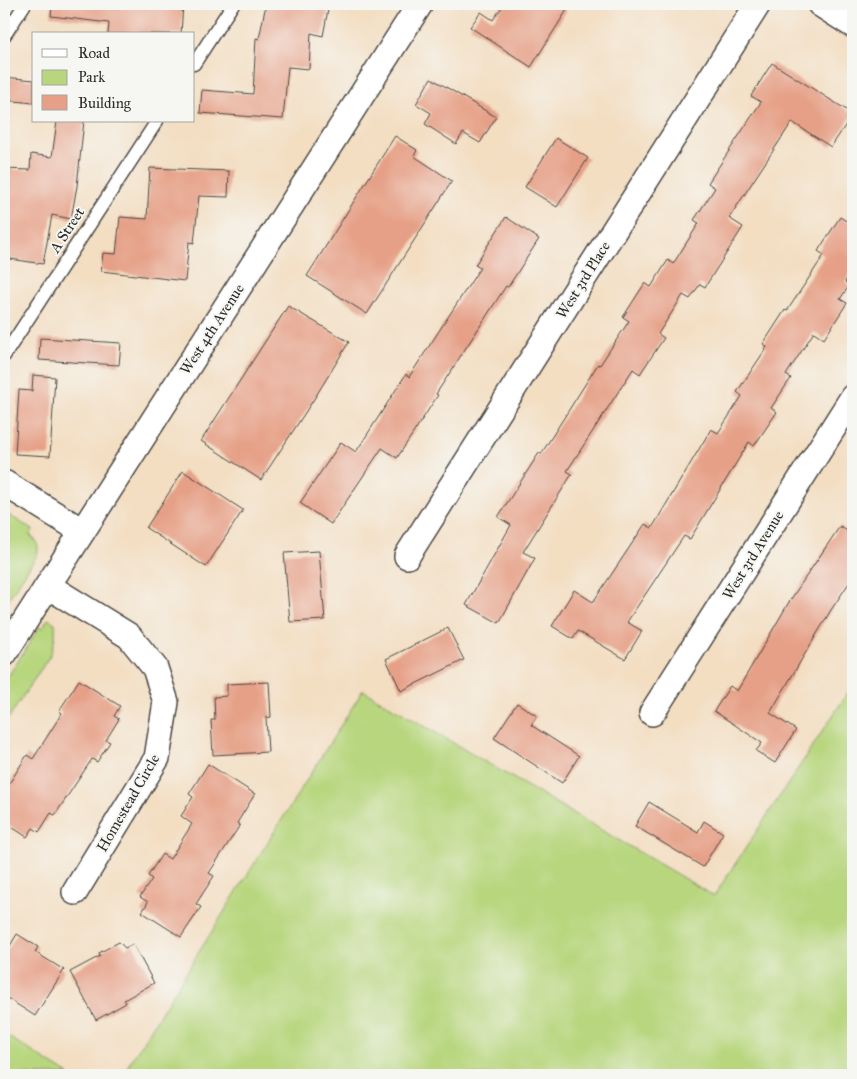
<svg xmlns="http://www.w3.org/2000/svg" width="857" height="1079" font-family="'IM FELL Great Primer',serif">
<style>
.green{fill:#b7d67d;stroke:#718054}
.building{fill:#e6a087}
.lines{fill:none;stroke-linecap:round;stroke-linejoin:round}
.service-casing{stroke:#494642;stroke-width:15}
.minor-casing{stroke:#494642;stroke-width:28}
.service{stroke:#fff;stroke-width:12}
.minor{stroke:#fff;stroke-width:25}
.labels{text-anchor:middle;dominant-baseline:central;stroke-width:4;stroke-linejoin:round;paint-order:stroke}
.street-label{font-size:15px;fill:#2b2b2b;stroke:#f6f6f2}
</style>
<rect width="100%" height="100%" fill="#f6f6f2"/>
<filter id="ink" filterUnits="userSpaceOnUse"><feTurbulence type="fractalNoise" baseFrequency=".02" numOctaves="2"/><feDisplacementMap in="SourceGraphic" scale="10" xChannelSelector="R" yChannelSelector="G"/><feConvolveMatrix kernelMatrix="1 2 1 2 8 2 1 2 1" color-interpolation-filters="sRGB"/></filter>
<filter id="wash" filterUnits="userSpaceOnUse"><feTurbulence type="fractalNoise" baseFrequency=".0096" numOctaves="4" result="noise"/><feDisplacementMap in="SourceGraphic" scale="20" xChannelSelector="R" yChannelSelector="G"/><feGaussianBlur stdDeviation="1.12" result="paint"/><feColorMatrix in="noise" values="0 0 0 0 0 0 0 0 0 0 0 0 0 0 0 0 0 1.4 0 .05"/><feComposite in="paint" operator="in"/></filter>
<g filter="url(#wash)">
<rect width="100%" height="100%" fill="#f3dec2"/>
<path class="green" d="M4,512L33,530L30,535C36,540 40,546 37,555L4,606Z
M48,619L55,623C56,636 54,645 49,657L4,725V683L40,626L42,628Z
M853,685V1075H122L363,690L714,896Z
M4,1034L69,1075H4Z"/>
<g id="blocks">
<path class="building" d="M52,4H108L137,7L138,4H183L181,34H108L109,23L51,16Z
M266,4H329L323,36L311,33L309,69L288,67L283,119L200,113L202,90L253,94L256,38L259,39Z
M504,4H558L567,10L531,67L470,27L481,12L493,20Z
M772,63L853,114L831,147L792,122L729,218L743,227L705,287L700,284L690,299L683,295L658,334L664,338L640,374L633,369L567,471L572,474L523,552L535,558L499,623L466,605L511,525L498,517L539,453L541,454L598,364L600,365L629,321L623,317L645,283L651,287L668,260L673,264L699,223L694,220L715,188L708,183L761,102L751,96Z
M4,77L34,80V103L4,100Z
M431,78L496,117L480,143L463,133L456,144L425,124L431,113L416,104Z
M57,121H84L77,186L71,219L52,215L43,264L4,258V169L30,170L31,154L52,157Z
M395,136L417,150L414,156L452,181L367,314L307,276Z
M556,138L588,158L557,207L525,187Z
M150,168L229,171L228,197L199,196L194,243L189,242L185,281L101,271L103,253L116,254L120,217L147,219Z
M506,217L539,239L508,287L506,286L436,394L438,395L397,458L382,448L331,524L300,503L341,442L356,452L406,374L409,377L480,268L475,265Z
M840,217L853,225V269L845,282L850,285L840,299L847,303L824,339L814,332L786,375L791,378L771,408L777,412L754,446L749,442L690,539L684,536L627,622L642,631L625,659L578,631L573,639L552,626L574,590L593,602L645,524L652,528L711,429L718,433L742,396L737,392L767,347L763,344L785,310L787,311L824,255L818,251Z
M288,306L349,342L314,399L261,480L201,441Z
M40,338L121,343L119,365L39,360Z
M33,375L55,377L50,456L15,454L19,390L32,391Z
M183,471L243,510L206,567L146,528Z
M840,526L853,535V577L831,610L770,713L796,730L775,763L756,751L762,743L714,711L730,686L737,691L789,602Z
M319,551L325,620L290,622L284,553Z
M448,628L464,660L401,691L386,659Z
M79,680L120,706L114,716L119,719L106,740L110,742L97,762L92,759L55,815L51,813L39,832L33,828L27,837L4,822V782L9,784L27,755L33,759L62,713L59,711Z
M269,682L271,717L266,718L268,752L213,755L211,720H215L214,697L227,696V684Z
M517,703L537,716L531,725L579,756L562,783L494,738Z
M208,764L255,794L237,823L240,825L209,873L214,876L196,904L201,907L181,937L142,912L148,902L140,897L152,879L148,876L162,854L170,859L192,824L181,816L193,797L189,794Z
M649,802L698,832L704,821L723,833L703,867L635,826Z
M17,934L38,947L35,952L64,970L35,1016L4,996V956Z
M119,942L125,948L133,944L154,983L124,1000L126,1003L96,1020L70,972L100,956L99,953Z"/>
</g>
</g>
<g filter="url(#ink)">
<use href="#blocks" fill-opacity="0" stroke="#494642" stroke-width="1"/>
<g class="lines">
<g class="service-casing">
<path id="service" d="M4,36L25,4
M194,64L233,4
M4,356L157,121"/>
</g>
<g class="minor-casing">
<path id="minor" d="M820,4L853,25
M4,483L82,531
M407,556L758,4
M48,586L129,636L155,668L166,702L157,758L75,892
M4,654L420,4
M652,713L853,397"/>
</g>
<use href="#service" class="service"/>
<use href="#minor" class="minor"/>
</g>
</g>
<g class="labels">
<g class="street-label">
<text transform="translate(67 230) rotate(-57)">A Street</text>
<text transform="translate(583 280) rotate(-58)">West 3rd Place</text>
<text transform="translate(212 329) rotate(-57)">West 4th Avenue</text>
<text transform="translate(753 555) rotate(-58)">West 3rd Avenue</text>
<text transform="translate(128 803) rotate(-60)">Homestead Circle</text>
</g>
</g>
<rect width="857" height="1079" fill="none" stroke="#f6f6f2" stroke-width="20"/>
<rect x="32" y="32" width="162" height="90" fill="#f6f6f2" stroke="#a5a5a2"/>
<rect x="42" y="49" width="25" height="8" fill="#ffffff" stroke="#a5a5a2"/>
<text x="78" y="58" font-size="15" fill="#2b2b2b">Road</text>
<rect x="42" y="70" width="25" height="15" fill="#b7d67d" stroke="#a5a5a2"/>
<text x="78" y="82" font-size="15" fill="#2b2b2b">Park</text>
<rect x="42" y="95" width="25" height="15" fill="#e6a087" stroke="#a5a5a2"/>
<text x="78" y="108" font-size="15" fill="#2b2b2b">Building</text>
</svg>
